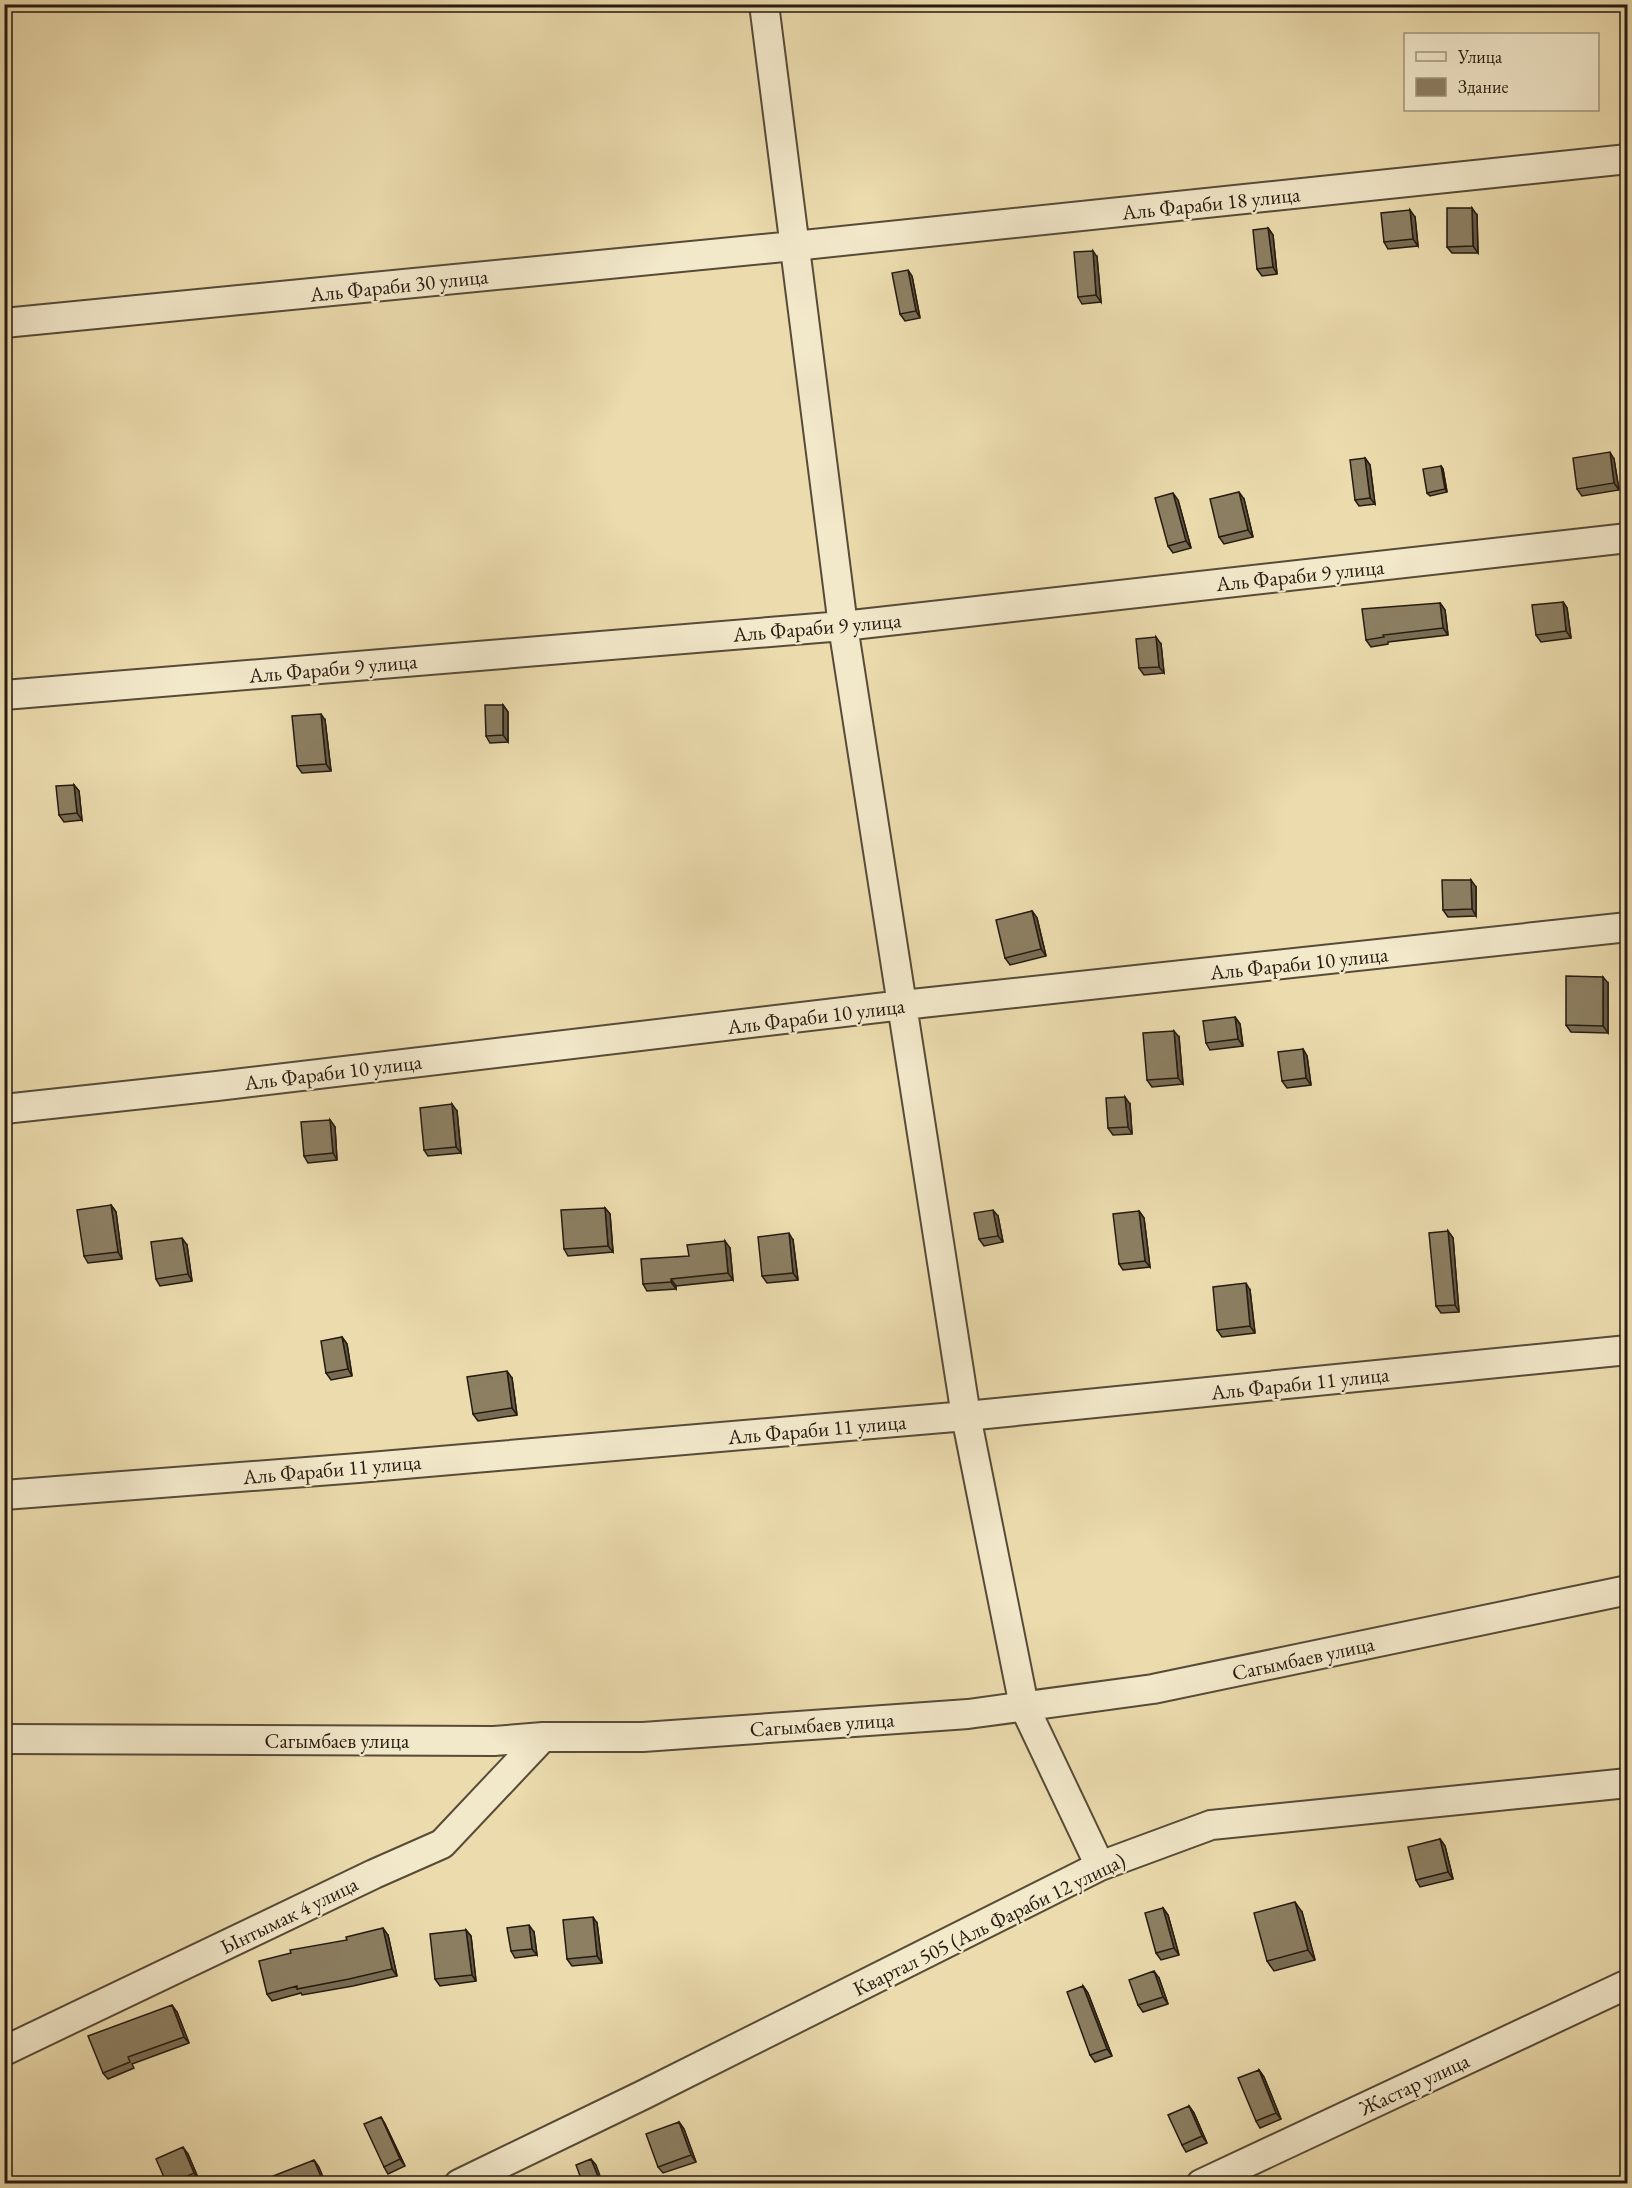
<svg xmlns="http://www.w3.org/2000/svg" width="1632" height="2188" font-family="'EB Garamond',serif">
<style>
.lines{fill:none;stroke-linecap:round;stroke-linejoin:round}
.minor-casing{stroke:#574b38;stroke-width:32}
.minor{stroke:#f2e8ca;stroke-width:28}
.wall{fill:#786d54;stroke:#261b11;stroke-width:1.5}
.shaded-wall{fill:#625945;stroke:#261b11;stroke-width:1.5}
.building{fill:#8c7f62;stroke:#261b11;stroke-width:1.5}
.labels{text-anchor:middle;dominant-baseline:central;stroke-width:4.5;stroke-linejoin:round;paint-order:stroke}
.street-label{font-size:21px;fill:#261b11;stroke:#f2e8ca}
</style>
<rect width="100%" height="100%" fill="#ebdbad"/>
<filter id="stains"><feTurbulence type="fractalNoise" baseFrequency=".00333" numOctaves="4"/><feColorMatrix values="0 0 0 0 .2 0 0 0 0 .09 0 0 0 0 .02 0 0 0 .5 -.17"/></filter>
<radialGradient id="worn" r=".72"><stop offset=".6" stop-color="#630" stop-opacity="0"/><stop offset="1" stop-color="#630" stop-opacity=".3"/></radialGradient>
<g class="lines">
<g class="minor-casing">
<path id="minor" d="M764,4L843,626L966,1416L1024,1706L1100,1866
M4,323L794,246L1628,159
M4,695L843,626L1628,538
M4,1109L217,1086L903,1005L1628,927
M4,1495L358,1468L966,1416L1628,1350
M4,1739L494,1741L543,1737H643L968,1714L1153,1689L1628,1590
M4,2051L374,1874L442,1844L543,1737
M459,2184L643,2095L1100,1866L1211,1825L1628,1783
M1201,2184L1628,1984"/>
</g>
<use href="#minor" class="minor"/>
</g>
<path class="wall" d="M1477,215L1478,253H1452L1447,247Z
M1415,217L1418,246L1388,249L1384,242Z
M1268,228L1273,235L1277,274L1262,276L1257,269Z
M1097,257L1101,302L1082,304L1078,297Z
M912,276L920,318L905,321L900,314Z
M1365,458L1370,465L1375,504L1359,506L1355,500Z
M1614,459L1619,490L1582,496L1577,489Z
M1441,466L1443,469L1447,492L1430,496L1427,493Z
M1244,499L1253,537L1224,544L1219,537Z
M1178,500L1191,548L1173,553L1168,546Z
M1563,602L1567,608L1571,638L1541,642L1536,635Z
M1440,603L1445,610L1448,635L1388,642V644L1371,647L1366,640Z
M1161,644L1164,673L1144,675L1139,668Z
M503,705L508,712V742L490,743L486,736Z
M325,720L331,771L302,773L297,766Z
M74,785L79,791L82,820L64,822L59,815Z
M1476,887V916L1448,917L1443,910Z
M1032,911L1037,918L1046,956L1010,965L1005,958Z
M1608,983V1033L1571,1032L1566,1025Z
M1235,1017L1240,1024L1243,1046L1210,1050L1206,1043Z
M1179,1037L1183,1084L1152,1087L1147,1080Z
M1303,1049L1307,1056L1311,1085L1287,1088L1282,1081Z
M1130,1104L1132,1134L1113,1135L1108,1128Z
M457,1111L461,1153L428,1156L424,1150Z
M330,1120L335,1127L337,1160L308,1163L304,1156Z
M111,1205L116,1212L122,1259L88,1263L84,1256Z
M605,1208L610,1214L613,1252L568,1256L564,1249Z
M1139,1211L1144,1218L1150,1267L1123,1270L1119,1264Z
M998,1216L1003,1242L984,1246L979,1239Z
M1448,1231L1453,1238L1459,1312L1441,1313L1436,1306Z
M793,1240L798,1280L767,1283L762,1276Z
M187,1245L192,1281L160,1286L156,1279Z
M730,1248L733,1280L676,1286V1289L647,1291L643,1284L689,1256Z
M1250,1290L1255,1333L1222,1337L1217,1330Z
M342,1337L347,1344L352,1376L331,1380L326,1373Z
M512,1378L517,1415L478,1421L473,1414Z
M1440,1839L1445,1846L1453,1879L1420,1887L1416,1880Z
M1163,1908L1168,1915L1179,1955L1161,1960L1156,1953Z
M1302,1912L1315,1960L1274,1971L1267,1961Z
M597,1923L602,1963L572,1966L567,1959Z
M466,1930L471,1936L476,1981L440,1986L435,1979Z
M534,1932L537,1955L515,1958L511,1951Z
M388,1935L397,1976L353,1986L302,1995L301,1993L272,2001L267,1994Z
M1159,1978L1168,2004L1143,2012L1138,2005Z
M1083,1986L1088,1993L1112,2056L1095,2062L1090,2055Z
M177,2012L189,2043L132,2064L134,2068L108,2079L103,2073Z
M1259,2070L1264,2077L1281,2119L1260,2128L1256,2121Z
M1189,2106L1194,2113L1207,2143L1186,2152L1182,2145Z
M381,2117L385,2124L405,2166L388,2174L384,2167Z
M679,2122L684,2129L696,2162L663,2173L658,2167Z
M188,2154L199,2180L191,2184H167Z"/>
<path class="shaded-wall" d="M1472,208L1477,215L1478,253L1473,246Z
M1410,210L1415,217L1418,246L1413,239Z
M1268,228L1273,235L1277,274L1273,267Z
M1093,251L1097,257L1101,302L1096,295Z
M908,270L912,276L920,318L916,311Z
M1610,452L1614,459L1619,490L1614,483Z
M1365,458L1370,465L1375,504L1370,498Z
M1441,466L1443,469L1447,492L1445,489Z
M1239,492L1244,499L1253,537L1248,530Z
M1173,493L1178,500L1191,548L1186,541Z
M1563,602L1567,608L1571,638L1566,631Z
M1440,603L1445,610L1448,635L1443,628Z
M1156,637L1161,644L1164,673L1159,667Z
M503,705L508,712V742L503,735Z
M321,714L325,720L331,771L326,764Z
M74,785L79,791L82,820L77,813Z
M1471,880L1476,887V916L1472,909Z
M1032,911L1037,918L1046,956L1041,949Z
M1603,977L1608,983V1033L1603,1026Z
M1235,1017L1240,1024L1243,1046L1238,1039Z
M1174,1031L1179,1037L1183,1084L1178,1078Z
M1303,1049L1307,1056L1311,1085L1306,1078Z
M1125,1097L1130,1104L1132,1134L1128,1127Z
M452,1104L457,1111L461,1153L456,1147Z
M330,1120L335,1127L337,1160L333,1153Z
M111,1205L116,1212L122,1259L118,1252Z
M605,1208L610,1214L613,1252L608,1246Z
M993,1210L998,1216L1003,1242L998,1236Z
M1139,1211L1144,1218L1150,1267L1145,1261Z
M1448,1231L1453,1238L1459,1312L1455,1305Z
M789,1233L793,1240L798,1280L793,1273Z
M182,1238L187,1245L192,1281L188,1274Z
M725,1241L730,1248L733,1280L728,1273Z
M671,1279L676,1286V1289L671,1282Z
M1246,1283L1250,1290L1255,1333L1250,1326Z
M342,1337L347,1344L352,1376L348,1369Z
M507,1371L512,1378L517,1415L512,1408Z
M1440,1839L1445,1846L1453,1879L1448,1872Z
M1295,1902L1302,1912L1315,1960L1308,1950Z
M1163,1908L1168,1915L1179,1955L1174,1948Z
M593,1917L597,1923L602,1963L597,1956Z
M529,1925L534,1932L537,1955L532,1949Z
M383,1928L388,1935L397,1976L392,1969Z
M466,1930L471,1936L476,1981L472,1975Z
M1154,1971L1159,1978L1168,2004L1163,1997Z
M1083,1986L1088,1993L1112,2056L1107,2049Z
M172,2005L177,2012L189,2043L184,2037Z
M1259,2070L1264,2077L1281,2119L1276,2113Z
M1189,2106L1194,2113L1207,2143L1202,2136Z
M381,2117L385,2124L405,2166L400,2159Z
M679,2122L684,2129L696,2162L691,2155Z
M183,2147L188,2154L199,2180L194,2173Z
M591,2159L596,2165L603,2184H601Z
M314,2160L319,2167L326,2184H324Z"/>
<path class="building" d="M1447,208H1472L1473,246L1447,247Z
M1410,210L1413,239L1384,242L1381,213Z
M1268,228L1273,267L1257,269L1253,230Z
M1093,251L1096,295L1078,297L1074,252Z
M908,270L916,311L900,314L892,273Z
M1610,452L1614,483L1577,489L1573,458Z
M1365,458L1370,498L1355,500L1350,460Z
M1441,466L1445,489L1427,493L1423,469Z
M1239,492L1248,530L1219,537L1210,499Z
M1173,493L1186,541L1168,546L1155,498Z
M1563,602L1566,631L1536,635L1532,605Z
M1440,603L1443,628L1383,635L1384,637L1366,640L1362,609Z
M1156,637L1159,667L1139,668L1136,639Z
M485,705H503V735L486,736Z
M321,714L326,764L297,766L292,716Z
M74,785L77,813L59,815L56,786Z
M1442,880H1471L1472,909L1443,910Z
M1032,911L1041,949L1005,958L996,920Z
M1566,976L1603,977V1026L1566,1025Z
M1235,1017L1238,1039L1206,1043L1203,1021Z
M1174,1031L1178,1078L1147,1080L1143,1033Z
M1303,1049L1306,1078L1282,1081L1278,1052Z
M1125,1097L1128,1127L1108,1128L1106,1098Z
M452,1104L456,1147L424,1150L420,1108Z
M330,1120L333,1153L304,1156L301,1122Z
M111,1205L118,1252L84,1256L77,1210Z
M605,1208L608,1246L564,1249L561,1210Z
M993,1210L998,1236L979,1239L974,1213Z
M1139,1211L1145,1261L1119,1264L1113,1214Z
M1448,1231L1455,1305L1436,1306L1429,1233Z
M789,1233L793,1273L762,1276L758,1237Z
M182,1238L188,1274L156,1279L151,1242Z
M725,1241L728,1273L671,1279V1282L643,1284L641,1259L689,1256L687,1245Z
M1246,1283L1250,1326L1217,1330L1213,1287Z
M342,1337L348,1369L326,1373L321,1341Z
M507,1371L512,1408L473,1414L467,1377Z
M1440,1839L1448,1872L1416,1880L1408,1847Z
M1295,1902L1308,1950L1267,1961L1254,1913Z
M1163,1908L1174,1948L1156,1953L1145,1913Z
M593,1917L597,1956L567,1959L563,1920Z
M529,1925L532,1949L511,1951L507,1928Z
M383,1928L392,1969L349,1979L297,1989V1986L267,1994L259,1961L291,1953L290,1950L347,1940L346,1937Z
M466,1930L472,1975L435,1979L430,1934Z
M1154,1971L1163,1997L1138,2005L1129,1980Z
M1083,1986L1107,2049L1090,2055L1067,1992Z
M172,2005L184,2037L128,2057L130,2062L103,2073L88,2036Z
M1259,2070L1276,2113L1256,2121L1238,2078Z
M1189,2106L1202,2136L1182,2145L1168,2115Z
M381,2117L400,2159L384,2167L364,2124Z
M679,2122L691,2155L658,2167L646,2134Z
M183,2147L194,2173L171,2184H167L156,2159Z
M591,2159L601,2184H583L576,2165Z
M314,2160L324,2184H247L256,2179L258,2182Z"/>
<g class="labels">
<g class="street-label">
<text transform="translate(1211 203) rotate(-6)">Аль Фараби 18 улица</text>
<text transform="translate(399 285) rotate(-6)">Аль Фараби 30 улица</text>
<text transform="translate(1300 575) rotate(-6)">Аль Фараби 9 улица</text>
<text transform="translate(817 627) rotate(-5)">Аль Фараби 9 улица</text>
<text transform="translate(333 668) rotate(-5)">Аль Фараби 9 улица</text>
<text transform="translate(1299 963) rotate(-6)">Аль Фараби 10 улица</text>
<text transform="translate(816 1016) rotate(-7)">Аль Фараби 10 улица</text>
<text transform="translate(333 1072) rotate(-7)">Аль Фараби 10 улица</text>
<text transform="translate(1300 1383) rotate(-6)">Аль Фараби 11 улица</text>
<text transform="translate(817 1429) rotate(-5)">Аль Фараби 11 улица</text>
<text transform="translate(332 1469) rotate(-5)">Аль Фараби 11 улица</text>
<text transform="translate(1303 1658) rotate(-12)">Сагымбаев улица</text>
<text transform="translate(822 1724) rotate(-4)">Сагымбаев улица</text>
<text x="337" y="1740">Сагымбаев улица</text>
<text transform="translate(289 1915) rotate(-26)">Ынтымак 4 улица</text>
<text transform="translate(989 1924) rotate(-26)">Квартал 505 (Аль Фараби 12 улица)</text>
<text transform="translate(1414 2084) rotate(-25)">Жастар улица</text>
</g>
</g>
<rect width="1632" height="2188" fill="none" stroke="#ebdbad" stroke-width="24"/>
<rect x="6" y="6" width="1620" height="2176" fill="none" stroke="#261b11" stroke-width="3"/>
<rect x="12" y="12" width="1608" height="2164" fill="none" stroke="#261b11" stroke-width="1.5"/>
<rect x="1404" y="33" width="195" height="78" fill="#f2e8ca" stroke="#a09680" stroke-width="1.5"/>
<rect x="1416" y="52" width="30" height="9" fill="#f2e8ca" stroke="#a09680" stroke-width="1.5"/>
<text x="1458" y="63" font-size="18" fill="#261b11">Улица</text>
<rect x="1416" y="78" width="30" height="18" fill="#8c7f62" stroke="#a09680" stroke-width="1.5"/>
<text x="1458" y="93" font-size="18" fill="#261b11">Здание</text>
<rect width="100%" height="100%" filter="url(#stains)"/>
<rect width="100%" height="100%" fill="url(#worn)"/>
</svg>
